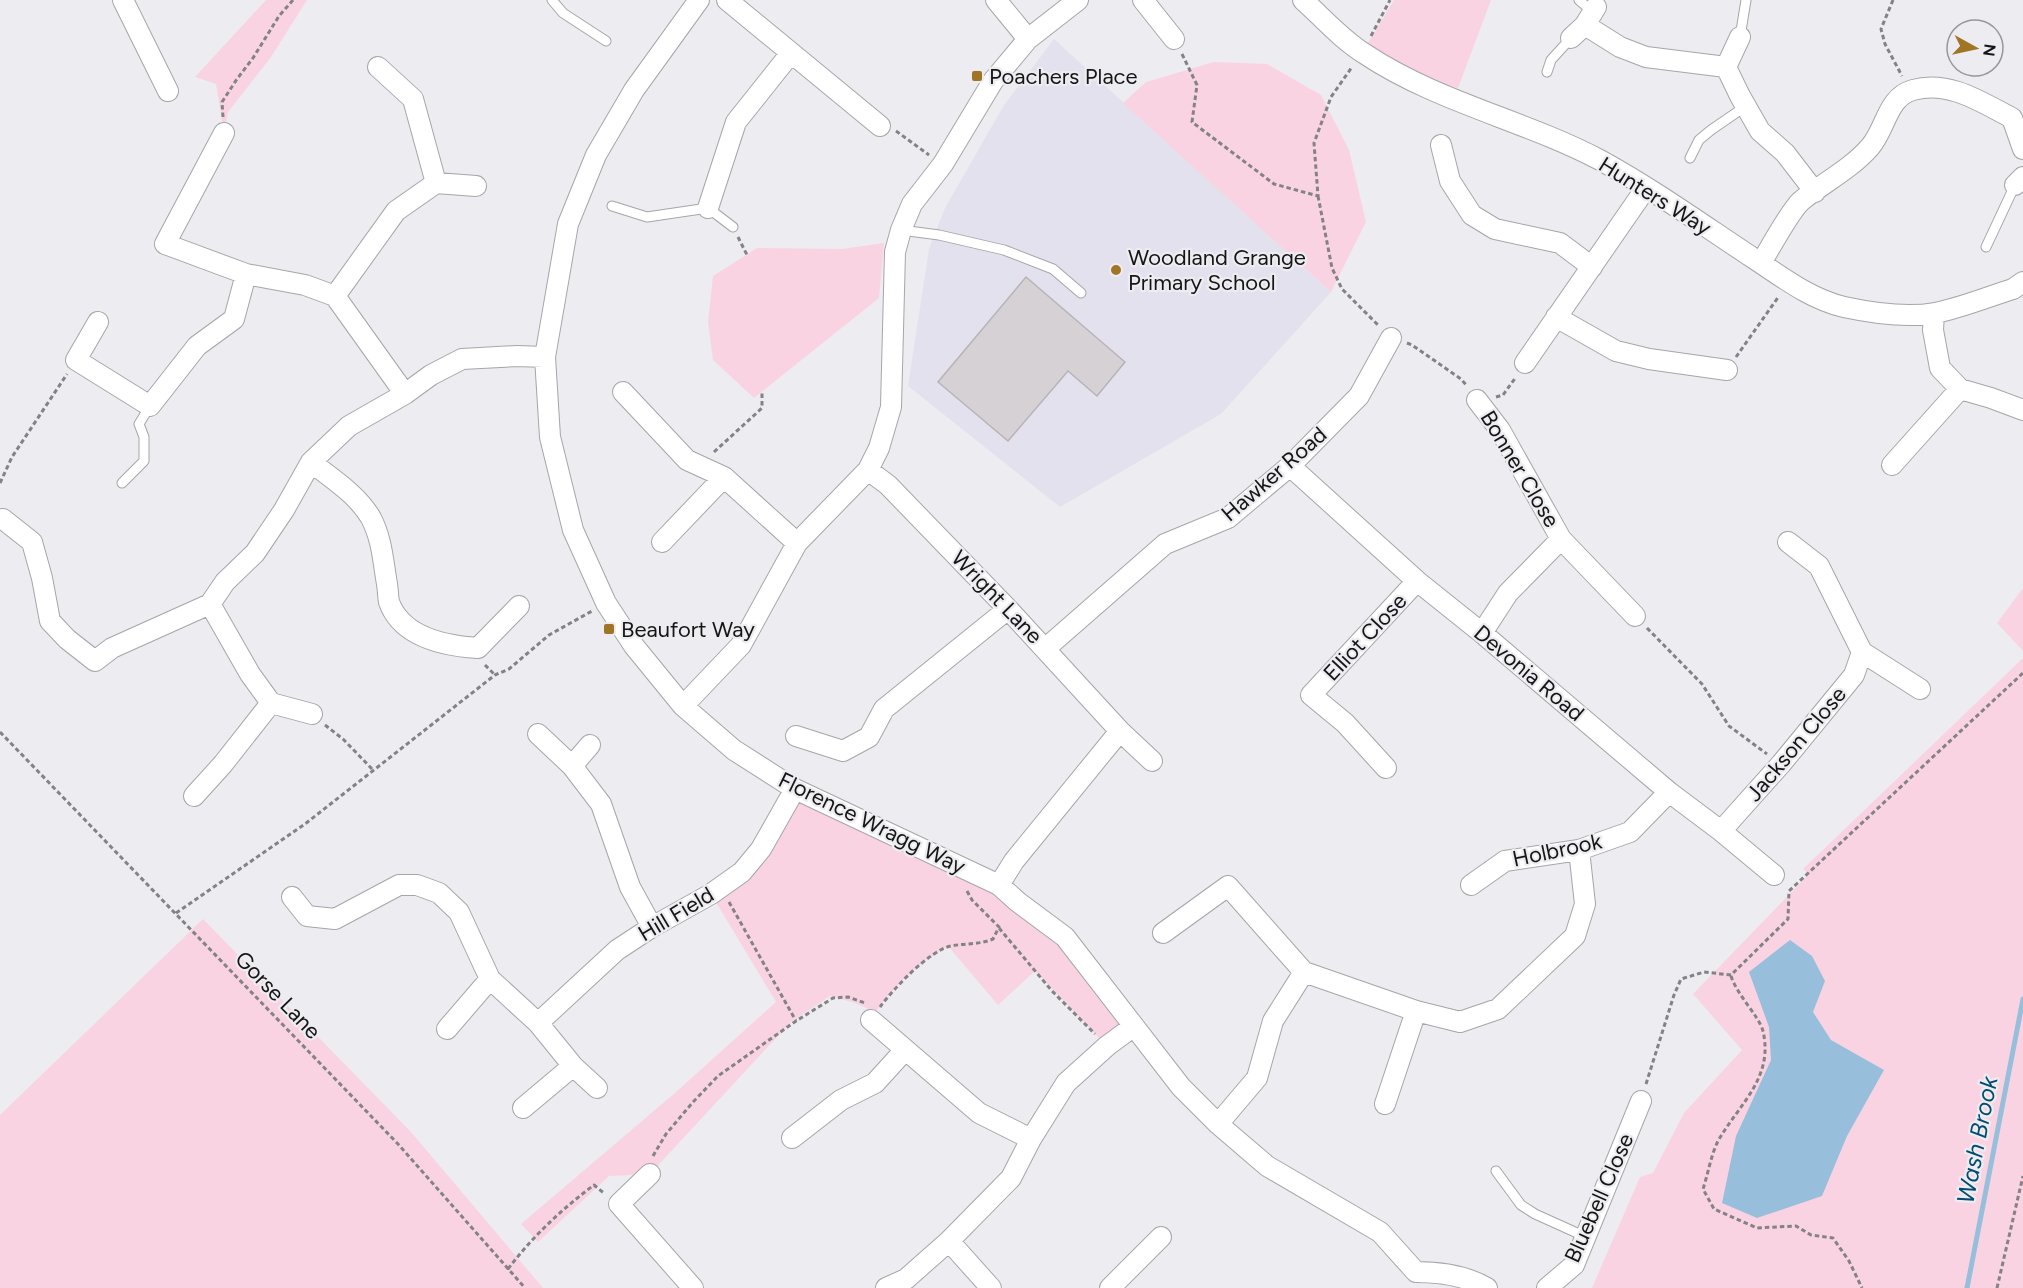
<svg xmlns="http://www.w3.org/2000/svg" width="2023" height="1288" font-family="Figtree,sans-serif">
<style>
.built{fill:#e3e1ed}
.green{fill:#fad3e2}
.water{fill:#97bfdc}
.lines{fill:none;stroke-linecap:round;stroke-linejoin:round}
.stream{stroke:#97bfdc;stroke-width:5}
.building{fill:#d5d1d5;stroke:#b7b3b7;stroke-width:1.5}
.service-casing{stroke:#a6a5a9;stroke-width:11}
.minor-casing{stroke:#a6a5a9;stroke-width:22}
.path{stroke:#838285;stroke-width:3;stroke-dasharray:4.5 3;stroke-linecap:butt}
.service{stroke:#fff;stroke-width:9}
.minor{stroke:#fff;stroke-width:20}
.poi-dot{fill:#a17526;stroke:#edecf1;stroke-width:2}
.labels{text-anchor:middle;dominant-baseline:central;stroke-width:4.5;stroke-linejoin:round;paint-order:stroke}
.poi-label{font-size:22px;fill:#151516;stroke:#edecf1;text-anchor:start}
.street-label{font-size:22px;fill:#151516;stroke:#edecf1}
.water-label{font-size:24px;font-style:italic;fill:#034c71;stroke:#edecf1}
</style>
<rect width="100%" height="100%" fill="#edecf1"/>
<path class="built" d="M1054,39L1331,292L1221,414L1060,507L908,386L929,249L945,208L1004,105Z"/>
<path class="green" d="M266,0H307L271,57L228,112L224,133L216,84L195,77Z
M1394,0H1491L1458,88L1387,68L1362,53Z
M1214,62L1267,64L1321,95L1349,150L1366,222L1331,292L1123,103L1146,82Z
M884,243L879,298L754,398L713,360L708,322L713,276L757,248L842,249Z
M2023,588V651L1997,623Z
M2023,658V1288H1592L1640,1177L1653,1173L1684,1113L1742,1050L1693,994L1809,874L1803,869Z
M795,789L983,880L1065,937L1134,1026L1107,1046L1035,971L998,1005L948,946C919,963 895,984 876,1012L855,1003L830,996L791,1022L650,1174L609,1176L538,1242L521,1224L676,1092L776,1002L711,894L720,886Z
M203,919L411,1132L543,1288H0V1115Z"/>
<path class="water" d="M1790,940L1812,956L1825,981L1813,1012L1831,1040L1884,1070L1847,1136L1822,1196L1757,1218L1722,1203L1736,1136L1771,1060L1769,1027L1749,972Z"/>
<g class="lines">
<path class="stream" d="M1967,1288L2023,999"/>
</g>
<path class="building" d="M1026,277L1125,362L1097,396L1068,371L1008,441L938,382Z"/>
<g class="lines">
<g class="service-casing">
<path id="service" d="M552,0L563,13L606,41
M1579,0L1593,12
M1740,37L1746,0
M1547,72L1551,60L1571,38
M1690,158L1699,140L1711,130L1746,106
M612,206L647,217L708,208L733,227
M901,230L939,235L1004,250L1053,269L1081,293
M1986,247L2015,185
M122,483L144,461V437L139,424L150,406
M1496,1171L1521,1205L1535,1214L1586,1237"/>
</g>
<g class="minor-casing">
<path id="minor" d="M123,0L168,91
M699,0L634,90L596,155L568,224L545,357L550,437L573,530L606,603L634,646L683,706L734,750L795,789L999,885L1018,902L1065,937L1181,1087L1218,1124L1267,1166L1380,1232L1416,1272
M727,0L880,126
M996,0L1028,39
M1143,0L1174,39
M1303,0C1323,18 1342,40 1365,54C1437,102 1524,120 1600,160C1653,189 1703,225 1753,258C1782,277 1810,299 1844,307C1872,313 1907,318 1935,313C1961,308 1987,297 2013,289L2023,282
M1585,25L1620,47L1646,57L1726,67L1740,96L1760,131L1785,153L1815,192
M1571,38L1585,25L1596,7
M378,67L413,99L436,183L476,186
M1726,67L1740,37
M224,133L165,244L246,274
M1441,145L1450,181L1472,215L1495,229L1560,243L1592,267
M2015,185L2023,177
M708,208L736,122L791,53
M1761,263C1770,248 1790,211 1801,201C1823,183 1851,169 1870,147C1886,129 1887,97 1913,90C1949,80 1981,102 2012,118L2023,149
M335,296L396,211L436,183
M1934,313L1933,330L1940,368L1960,389L1991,398L2023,410
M1556,317L1616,351L1649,359L1727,370
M98,322L76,360L150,406L197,346L234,319L246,274L305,285L335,296L405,394
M1525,363L1646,188
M623,392L687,460L724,477L797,543
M1477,400L1500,430L1561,539L1635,616
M311,462C332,479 357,494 371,518C382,539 383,561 387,584C388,590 388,597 389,602C402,638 446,646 478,648L519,606
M1892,465L1960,389
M1290,466L1417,581L1482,633L1669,792L1721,831L1774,875
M868,470L888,485L1008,609L1120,731L1152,761
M3,519L32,542L42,578L50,621L67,639L95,661L112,648L210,604L225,582L255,553L284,510L311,462L349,426L405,394L431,375L462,359L517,356L545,357
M662,542L724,477
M210,604L250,674L271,703L312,714
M1482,633L1508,593L1561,539
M1046,648L1165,544L1228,518L1290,466L1359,396L1391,338
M1862,652L1920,689
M683,706L741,645L797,543L868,470L879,448L891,407L895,252L901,230L912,204L943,164L993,81L1028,39L1078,0
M538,734L572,766L601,804L630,887L652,927
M796,736L843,751L869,737L884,709L1008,609
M572,766L590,745
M1386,768L1345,723L1311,695L1417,581
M194,796L223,764L271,703
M1721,831L1781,764L1854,675L1862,652L1819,566L1788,542
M999,885L1014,861L1120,731
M1471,885L1505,861L1579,850L1630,832L1669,792
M292,897L307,916L335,919L399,885H417L439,893L459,912L490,979L538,1023L573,1066L597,1088
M1163,933L1228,886L1304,972L1416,1011L1460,1022L1498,1009L1575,936L1585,904L1579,850
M871,1020L979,1113L1031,1139
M538,1023L617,950L652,927L711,894L742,872L761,849L795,789
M447,1029L490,979
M1385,1104L1416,1011
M523,1108L573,1066
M1218,1124L1257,1078L1273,1021L1304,972
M792,1138L841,1100L875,1083L904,1051
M650,1174L619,1204L693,1288
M949,1241L991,1288
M1416,1272C1441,1272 1465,1275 1487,1288
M886,1288L906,1279L949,1241L1011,1178L1031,1139L1066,1083L1107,1046L1134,1026
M1110,1288L1161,1237
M1547,1288L1574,1265L1641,1101"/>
</g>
<path class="path" d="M1893,0L1881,29L1885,44L1902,76
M1371,36L1390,0
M1182,54L1197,85L1192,122L1274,184L1318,196L1314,143L1331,97L1352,67
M223,117L222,102L237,79L253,58L279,16L293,0
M896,131L929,155
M1318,196L1332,268L1342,289L1379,326
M738,237L747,255
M1407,343L1412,345L1461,379L1467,386
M1736,357L1779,296
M1496,397L1503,395L1516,377
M714,452L762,408V391
M0,483L12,457L67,374
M1647,628L1702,684L1729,726L1767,754
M485,665L495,675
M325,725L343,739L374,771
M0,732L398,1144L525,1288
M729,902L796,1021
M176,913L305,824L495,675L509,669L549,635L592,611
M999,928L1052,991L1095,1034
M1731,976C1737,995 1759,1016 1763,1031C1774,1078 1739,1104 1718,1141C1711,1155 1708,1174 1703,1189L1714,1209L1757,1228L1796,1226L1811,1235L1833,1238L1849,1261L1862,1288
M880,1007C893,989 930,950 951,946C966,943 979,945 993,939L999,927L972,900L967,891
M1646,1084L1674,995L1681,979L1704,972L1731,975L1788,919L1789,891L2023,673
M653,1156L666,1134L693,1102L718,1076L796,1021L833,998L848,997L865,1003
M508,1269C532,1237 562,1209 594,1185L605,1194
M1997,1288L2023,1176"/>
<use href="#service" class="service"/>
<use href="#minor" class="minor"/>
</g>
<g class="poi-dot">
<rect x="971" y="70" width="12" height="12" rx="3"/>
<circle cx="1116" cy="270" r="6"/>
<rect x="603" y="623" width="12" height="12" rx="3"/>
</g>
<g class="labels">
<g class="poi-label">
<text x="989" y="76">Poachers Place</text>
<text x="1128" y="257">Woodland Grange<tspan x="1128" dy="25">Primary School</tspan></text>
<text x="621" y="629">Beaufort Way</text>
</g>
<g class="street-label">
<text transform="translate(1655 196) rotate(32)">Hunters Way</text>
<text transform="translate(1520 469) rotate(59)">Bonner Close</text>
<text transform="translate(1274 474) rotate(-41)">Hawker Road</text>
<text transform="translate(997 597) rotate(46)">Wright Lane</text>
<text transform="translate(1365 637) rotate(-47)">Elliot Close</text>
<text transform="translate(1529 673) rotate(40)">Devonia Road</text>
<text transform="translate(1796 744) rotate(-50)">Jackson Close</text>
<text transform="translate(872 823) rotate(26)">Florence Wragg Way</text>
<text transform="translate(1557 850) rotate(-12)">Holbrook</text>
<text transform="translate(676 914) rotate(-31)">Hill Field</text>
<text transform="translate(278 995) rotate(46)">Gorse Lane</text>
<text transform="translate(1599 1198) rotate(-66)">Bluebell Close</text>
</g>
<g class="water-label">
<text transform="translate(1977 1140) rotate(-79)">Wash Brook</text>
</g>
</g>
<g transform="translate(1975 48) rotate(98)"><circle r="28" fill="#edecf1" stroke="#979699" stroke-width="1.5"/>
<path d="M0-4.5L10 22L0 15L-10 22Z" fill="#a17526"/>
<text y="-9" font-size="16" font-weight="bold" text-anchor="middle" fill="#151516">N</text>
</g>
</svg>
